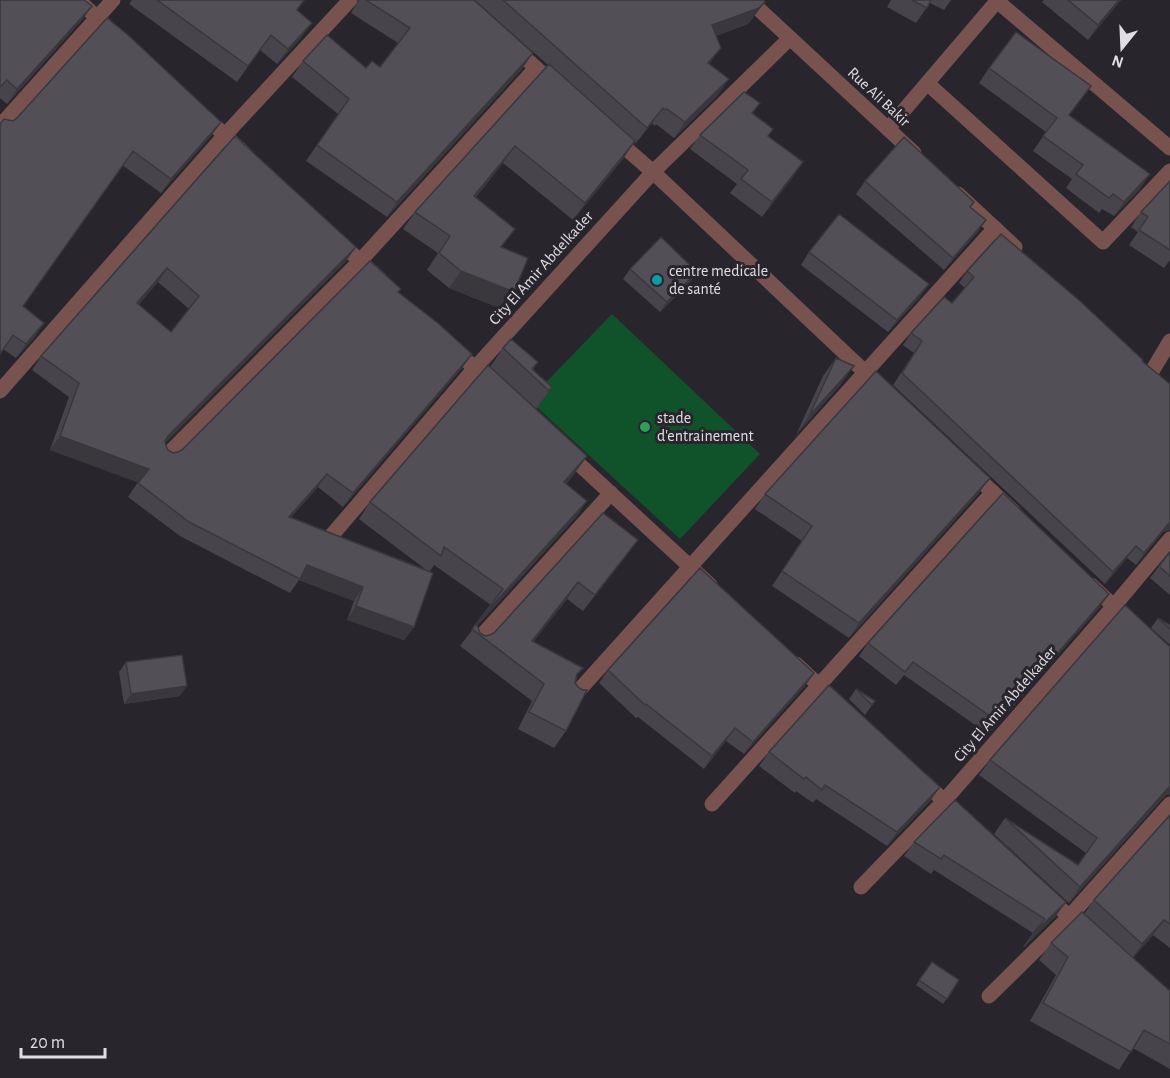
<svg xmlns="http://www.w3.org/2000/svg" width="1170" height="1078" font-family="'Alegreya Sans',sans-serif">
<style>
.green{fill:#10532b}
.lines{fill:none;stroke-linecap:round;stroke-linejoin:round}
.minor{stroke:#78524e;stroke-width:15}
.tertiary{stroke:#78524e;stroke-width:15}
.wall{fill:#47444b;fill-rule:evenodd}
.shaded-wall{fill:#3a373d}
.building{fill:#534f57;stroke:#3a373d;stroke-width:1.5;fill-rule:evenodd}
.culture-dot{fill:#0f9aa8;stroke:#28252c;stroke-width:2}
.leisure-dot{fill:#2e9e5b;stroke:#28252c;stroke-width:2}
.labels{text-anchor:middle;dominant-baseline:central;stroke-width:6;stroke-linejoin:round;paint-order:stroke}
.street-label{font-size:16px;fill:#e0dee3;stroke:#28252c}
.poi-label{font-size:16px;fill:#e0dee3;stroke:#28252c;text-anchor:start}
</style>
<rect width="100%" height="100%" fill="#28252c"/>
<path class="green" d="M612,314L760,454L680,539L529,400Z"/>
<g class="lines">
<path class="minor" d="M78,0L118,37
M997,1L1170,148
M514,48L556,86
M927,83L1103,242L1170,171
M202,114L246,155
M0,126L113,0
M888,129L998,0
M614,138L653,172L884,390
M338,241L380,279
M452,347L494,386
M1151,373L1170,341
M0,391L225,135L350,0
M567,453L710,585
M165,457L360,261L536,68
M971,472L1013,511
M332,535L475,368L653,172L790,38
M1091,585L1133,624
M475,643L611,493
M796,664L838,703
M573,697L995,228
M922,780L963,819
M712,804L993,492
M861,887L944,801L1114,606L1170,539
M1047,896L1087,933
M989,996L1069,917L1170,804"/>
<path class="tertiary" d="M749,0L914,153
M958,194L1015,247"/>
</g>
<path class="wall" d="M0,0L92,6L81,21L7,104L0,98Z
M132,0H305L297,10L301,38L277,64L260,50L237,82L129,4Z
M359,0H474L522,69L387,217L306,161L338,114L292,77L303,61L366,68L380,67L398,43L351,13Z
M475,0H763L765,2L748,24L716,36L709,64L718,95L674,138L656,124L655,126L652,123L636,143L634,142L623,159L573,220L503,163L476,197L502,248L514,292L502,309L449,288L427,270L438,253L403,229L415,212L548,65Z
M891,0H951L944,10L930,3L916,23L887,7Z
M1044,0H1121L1088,40L1042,2Z
M989,68L1070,115L1140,189L1114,216L1102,209L1099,213L1066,188L1072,179L1033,151L1046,132L979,83Z
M760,103L753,113L768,136L793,177L762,217L730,193L737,184L690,149L700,135Z
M17,118L221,122L211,136L161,193L122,165L23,306L44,323L34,338L16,358L3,349L13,121Z
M235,136L346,261L165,443L166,446L168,450L173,453L178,452L398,292L472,354L462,368L343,507L318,487L291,517L425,569L359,519L370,502L490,367L503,348L538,362L533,370L552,387L536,409L575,473L566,484L587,501L576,517L477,626L480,633L485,636L490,635L494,633L603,513L626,556L583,611L567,599L533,642L577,677L566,731L554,748L518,729L532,701L460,646L491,605L434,565L430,571L414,627L404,640L347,620L354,601L299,580L290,593L180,536L128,497L138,482L50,450L69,397L32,370L41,356ZM158,282L189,309L171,332L139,304Z
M1170,180V260L1164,268L1129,245L1138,232L1131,227L1141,212Z
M865,181L986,220L977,233L944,270L856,194Z
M809,252L920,297L888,332L801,265Z
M630,269L697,272L690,282L660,312L623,279Z
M967,271L1142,362L1170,384V530L1163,532L1136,565L1127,558L1105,584L893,385L914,353L903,345L911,333L952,303L965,288L959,283Z
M836,358L841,384L796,435L823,376Z
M979,493L849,638L772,586L802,541L755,509L765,494Z
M1170,552V595L1150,578Z
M1100,607L979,745L988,734L904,675L896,685L859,656L868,643Z
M1158,618L1170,625V643L1169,644L1151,628Z
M126,662L180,696L124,704L119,672Z
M608,670L805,686L744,754L726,741L704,769L638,717L636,718L599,683Z
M856,689L875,701L865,715L849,699Z
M769,752L940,787L930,801L887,846L816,799L813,803L796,791L795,793L759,766Z
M990,760L1166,795L1163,798L1069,903L994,834L1005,818L1078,865L1086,853L979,775Z
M1170,815V948L1153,935L1133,958L1170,991V1069L1133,1048L1119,1070L1030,1021L1056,975L1039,960L1051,943L1084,914L1094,900Z
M914,842L1066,902L1055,917L1024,947H1023L1033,933L934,870L931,874L904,856Z
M932,962L959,980L943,1004L916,985Z"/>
<path class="shaded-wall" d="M1119,0H1121L1088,40L1098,25Z
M765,2L748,24L702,41L712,25Z
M92,6L81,21L7,104L17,89Z
M312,23L301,38L277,64L288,49Z
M721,48L710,63L697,79L708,63Z
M533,53L522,69L387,217L397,202Z
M729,79L718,95L674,138L685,122Z
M663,108L652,123L636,143L647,128Z
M221,122L211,136L161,193L171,179Z
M635,141L623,159L573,220L585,203Z
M515,146L503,163L462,213L474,196Z
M803,162L793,177L762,217L772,202Z
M1150,174L1140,189L1114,216L1124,202Z
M986,220L977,233L944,270L953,258Z
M356,247L346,261L158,450L168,436Z
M167,268L158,282L128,317L137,303Z
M461,271L514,292L502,309L449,288Z
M697,272L690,282L660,312L667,302Z
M929,284L920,297L888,332L897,320Z
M44,323L34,338L16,358L26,344Z
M472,354L462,368L343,507L353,493Z
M854,366L841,384L796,435L809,416Z
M60,436L149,469L139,483L50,450Z
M587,456L575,473L552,499L564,482Z
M327,474L318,487L279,531L289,517Z
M990,478L979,493L849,638L859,623Z
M587,501L576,517L473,630L479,620Z
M1170,522V530L1163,532L1136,565L1144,553Z
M638,540L626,556L583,611L595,595Z
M1136,546L1127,558L1105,584L1113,572Z
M307,565L363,587L354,601L299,580Z
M578,582L567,599L520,658L532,641Z
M1109,594L1100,607L979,745L989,732Z
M356,606L414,627L404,640L347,620Z
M814,673L805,686L744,754L753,742Z
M187,686L180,696L124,704L131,694Z
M735,728L726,741L704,769L712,756Z
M1170,786V795H1166L1163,798L1069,903L1080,887Z
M940,787L930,801L887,846L897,832Z
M1066,902L1055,917L1024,947L1034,933Z
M1164,920L1153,935L1131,960L1142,944Z"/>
<path class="building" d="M0,0H84L92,6L17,89L7,80L0,87Z
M157,0H304L297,10L312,23L288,49L271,35L248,66Z
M366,0H474L533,53L397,202L317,145L349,99L303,61L327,35L366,68L372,61L380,67L410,28Z
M503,0H763L765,2L759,8L712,25L721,48L708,63L729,79L685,122L667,109L666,110L663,108L647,128Z
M912,0H931L927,8Z
M1068,0H1119L1098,25Z
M107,18L127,34L221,122L171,179L133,151L23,306L44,323L26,344L13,335L0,354V124L4,119L13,121L17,118Z
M1016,32L1091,86L1069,115L1150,174L1124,202L1113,194L1109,198L1076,174L1083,165L1043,136L1057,118L989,68Z
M549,64L635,141L585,203L515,146L474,196L515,229L501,247L528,258L514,292L461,271L439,253L450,236L415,212Z
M744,92L760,103L752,113L773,129L768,136L803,162L772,202L741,179L748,170L700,135Z
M235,136L356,247L168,436L165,441L166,446L168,450L173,453L178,452L182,450L370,261L401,289L398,292L439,324L472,354L353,493L327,474L289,517L433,573L414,627L356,606L363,587L307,565L300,579L189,522L138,483L149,469L60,436L79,383L41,356ZM167,268L199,296L171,332L137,303Z
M904,137L974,202L970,207L986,220L953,258L865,181Z
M1170,181V250L1139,230L1148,217L1141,212Z
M839,214L929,284L897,320L809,252Z
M1001,234L1080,301L1143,360L1142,361L1170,384V522L1144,553L1136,546L1113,572L902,373L922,341L911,333L944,297L952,303L974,277L967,271Z
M661,237L697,272L667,302L630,269Z
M511,339L538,362L532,369L552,387L549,391L503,348Z
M836,358L854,366L809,416Z
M488,365L587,456L564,482L587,501L479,620L477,625L480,633L485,636L490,635L494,633L603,513L638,540L595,595L578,582L532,641L583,668L577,674L575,683L579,688L583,690H587L566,731L529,712L544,684L472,629L503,589L444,547L441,556L370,502Z
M876,371L990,478L859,623L782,571L812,526L765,494Z
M1003,493L1109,594L989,732L997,721L913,662L905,672L868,643Z
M1170,552V576L1159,566Z
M700,568L814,673L753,742L735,728L712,756L646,704L645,705L608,670Z
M1125,605L1170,647V786L1080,887L1005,818L1078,865L1097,838L990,760Z
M1158,618L1170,625V629Z
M182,655L187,686L131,694L126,662Z
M829,685L940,787L897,832L825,785L822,790L806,777L804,779L769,752Z
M856,689L875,701L872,705Z
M955,800L1066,902L1034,933V932L1045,919L944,855L941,859L914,842Z
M1170,815V924L1164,920L1142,944L1094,900Z
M1082,912L1170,991V1044L1144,1030L1131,1052L1043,1003L1068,957L1051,943Z
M932,962L959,980L947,999L919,980Z"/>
<circle class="culture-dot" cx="657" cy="280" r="6"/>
<circle class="leisure-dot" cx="645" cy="427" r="6"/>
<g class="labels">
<g class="street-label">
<text transform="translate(879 97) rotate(43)">Rue Ali Bakir</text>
<text transform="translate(541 268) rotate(-48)">City El Amir Abdelkader</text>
<text transform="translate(1005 704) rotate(-49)">City El Amir Abdelkader</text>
</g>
<g class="poi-label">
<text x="669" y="271">centre medicale<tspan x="669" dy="18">de santé</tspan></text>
<text x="657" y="418">stade<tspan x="657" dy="18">d'entrainement</tspan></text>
</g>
</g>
<g transform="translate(1122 48) rotate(198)" stroke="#28252c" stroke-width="4.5" paint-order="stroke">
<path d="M0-4.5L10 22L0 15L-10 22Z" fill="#e0dee3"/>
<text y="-9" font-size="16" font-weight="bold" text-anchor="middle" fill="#e0dee3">N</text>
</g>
<path d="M21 1048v9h84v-9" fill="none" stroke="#e0dee3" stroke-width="3"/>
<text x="30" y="1048" font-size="18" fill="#e0dee3" stroke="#28252c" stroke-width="4.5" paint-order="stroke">20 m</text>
</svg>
